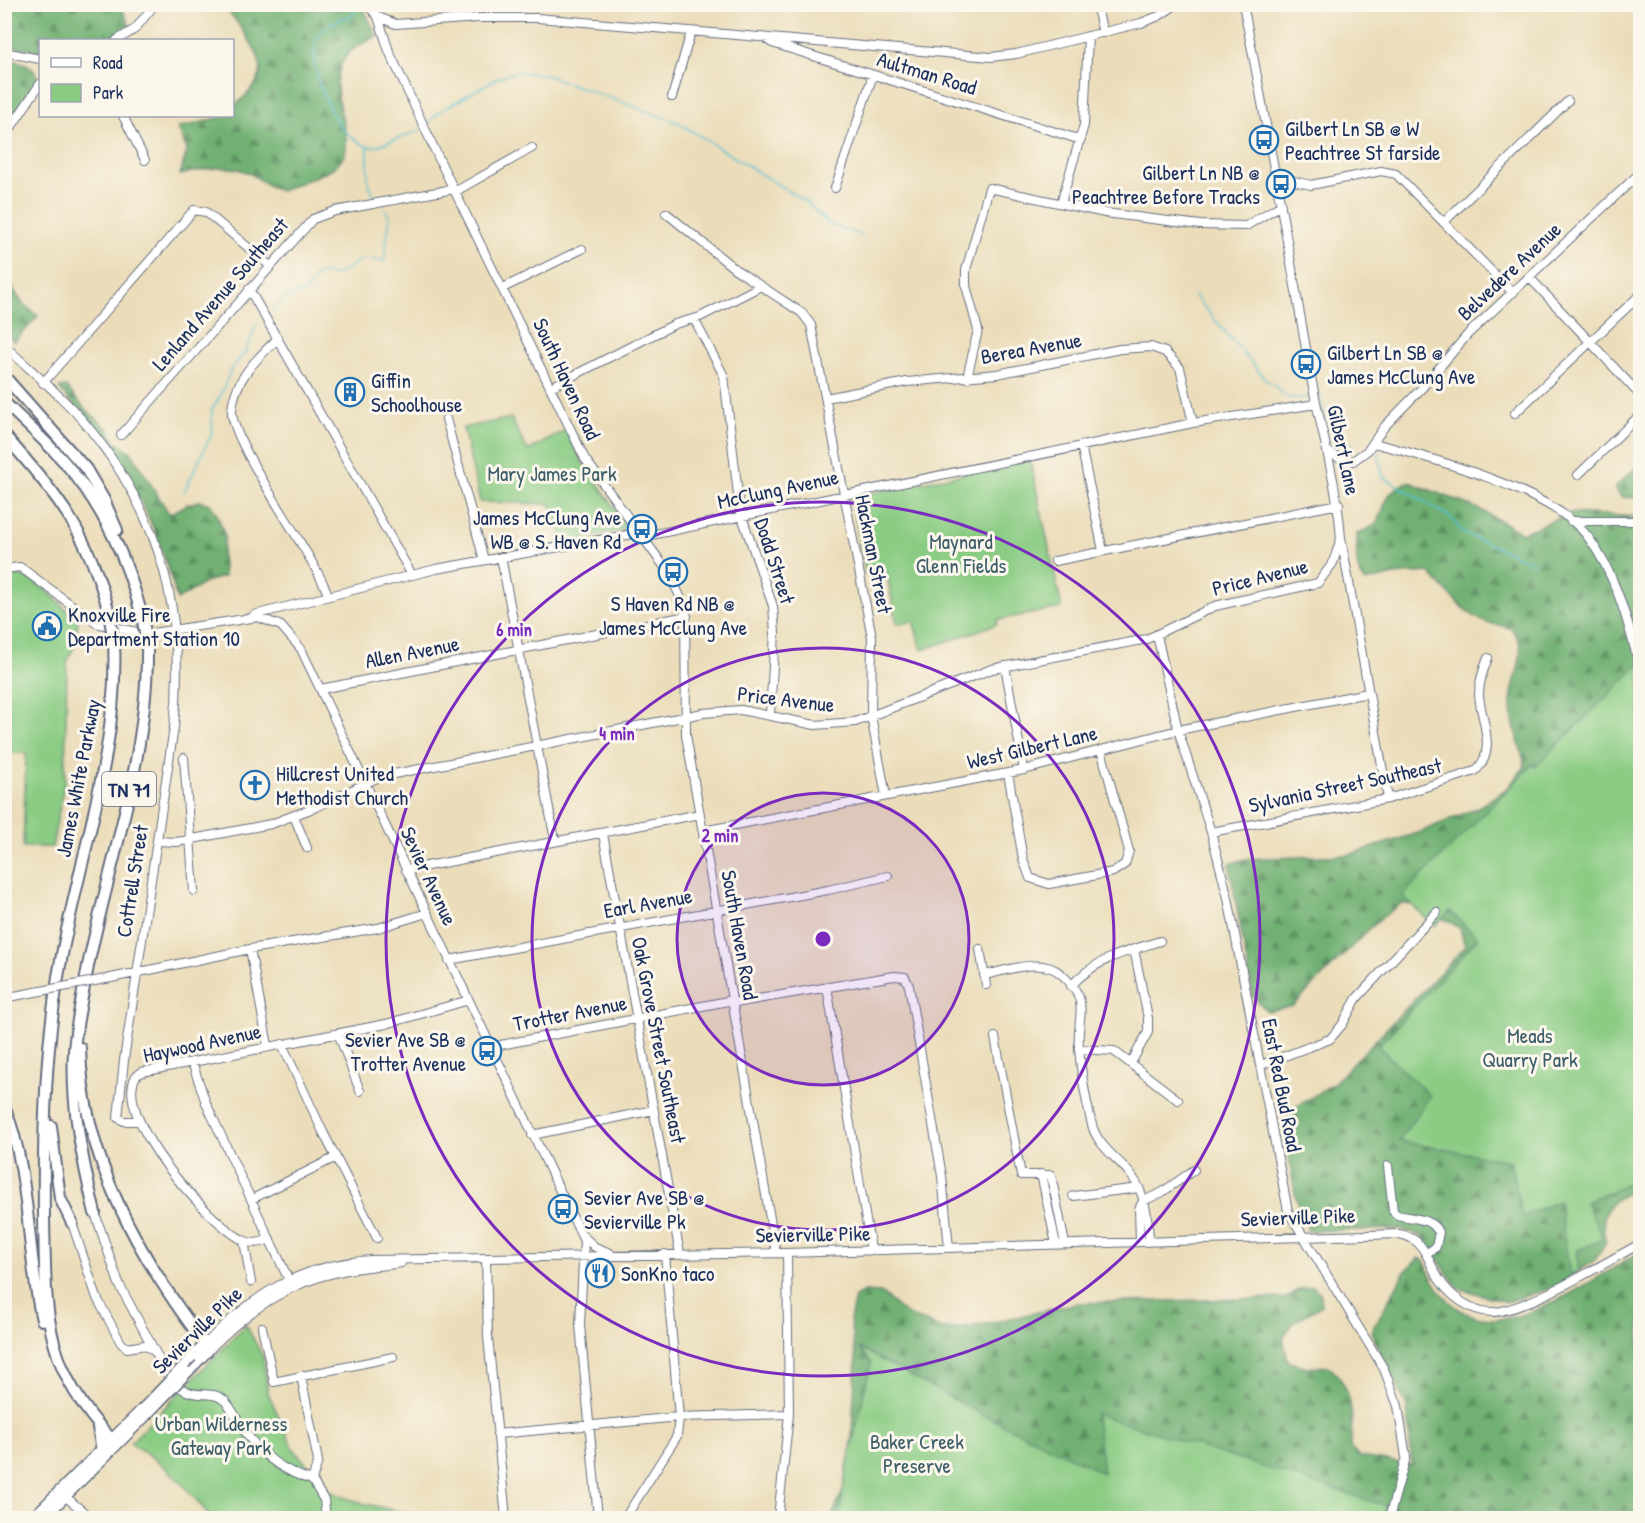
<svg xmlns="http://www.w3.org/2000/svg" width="1645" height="1523" font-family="'Patrick Hand',sans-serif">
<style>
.forest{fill:url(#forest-firs);stroke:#467068;stroke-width:1.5}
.park{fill:#8bcc84;stroke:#537e71;stroke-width:1.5}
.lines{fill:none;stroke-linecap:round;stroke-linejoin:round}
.stream{stroke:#54bfd0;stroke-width:1.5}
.minor-casing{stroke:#646c7e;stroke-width:10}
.major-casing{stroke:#646c7e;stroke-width:12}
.highway-casing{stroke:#646c7e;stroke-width:14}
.minor{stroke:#fff;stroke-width:8}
.major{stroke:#fff;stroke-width:9}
.highway{stroke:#fff;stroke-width:10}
.minor-bridge-casing{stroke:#646c7e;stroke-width:10;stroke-linecap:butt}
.major-bridge-casing{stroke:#646c7e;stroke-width:12;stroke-linecap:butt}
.highway-bridge-casing{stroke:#646c7e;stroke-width:14;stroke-linecap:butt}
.minor-bridge{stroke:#fff;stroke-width:8}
.major-bridge{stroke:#fff;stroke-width:9}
.highway-bridge{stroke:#fff;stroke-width:10}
.ring{fill:none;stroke:#7b2cbf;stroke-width:3}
.labels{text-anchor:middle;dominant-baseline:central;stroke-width:6;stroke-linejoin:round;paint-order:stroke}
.shield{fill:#fbf7ec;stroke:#5e6b89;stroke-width:1.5}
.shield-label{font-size:20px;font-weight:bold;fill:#1b2f5e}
.street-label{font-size:21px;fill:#1b2f5e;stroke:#fbf7ec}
.poi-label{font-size:21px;fill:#1b2f5e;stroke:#fbf7ec;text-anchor:start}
.park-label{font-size:21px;fill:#3d5e69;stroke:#fbf7ec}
.centre{fill:#7b2cbf;stroke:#fbf7ec;stroke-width:3}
.ring-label{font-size:18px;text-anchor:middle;font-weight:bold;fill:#7b2cbf;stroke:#fbf7ec;stroke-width:6;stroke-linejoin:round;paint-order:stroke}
</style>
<defs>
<pattern id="forest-firs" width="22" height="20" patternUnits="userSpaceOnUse" patternTransform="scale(1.5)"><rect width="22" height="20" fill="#70b072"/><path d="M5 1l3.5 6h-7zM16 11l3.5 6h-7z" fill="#5b9061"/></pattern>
</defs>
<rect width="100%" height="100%" fill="#fbf7ec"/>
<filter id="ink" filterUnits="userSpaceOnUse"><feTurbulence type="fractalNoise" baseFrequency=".0167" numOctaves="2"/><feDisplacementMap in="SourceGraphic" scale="12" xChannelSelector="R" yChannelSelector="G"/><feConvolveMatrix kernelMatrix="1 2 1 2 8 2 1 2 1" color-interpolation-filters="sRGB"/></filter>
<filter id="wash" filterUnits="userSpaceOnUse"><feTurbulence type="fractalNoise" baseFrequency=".008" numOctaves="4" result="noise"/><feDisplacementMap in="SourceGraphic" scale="24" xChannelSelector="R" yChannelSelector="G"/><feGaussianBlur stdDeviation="1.35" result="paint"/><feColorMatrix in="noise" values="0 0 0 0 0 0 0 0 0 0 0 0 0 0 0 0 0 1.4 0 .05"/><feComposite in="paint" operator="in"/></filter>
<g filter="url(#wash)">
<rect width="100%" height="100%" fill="#ebddba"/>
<path class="forest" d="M5,5H120L130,26L106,40H40V51L5,45Z
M222,5H362L377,36C368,41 356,46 349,53C318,86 359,137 342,159C328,177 300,180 281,191C266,188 258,175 244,171C224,164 200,170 180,175L187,150L178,127C198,126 213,116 232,116L233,107C242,99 257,87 260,74C265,56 234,17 222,5Z
M5,60C21,60 36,64 38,82L5,126Z
M5,277L23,304L38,316L14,342L5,331Z
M66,387L84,408L108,429L115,441L131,452L168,512L170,514L188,504L199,501L210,504L217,514L225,536L222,555L224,577L208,581L177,600C162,538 136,484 99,433C87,417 71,404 59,388Z
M1640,464V498L1622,497L1614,488Z
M1409,482L1479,509L1522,533L1570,513L1640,517V1186C1612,1200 1597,1208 1606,1242L1595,1260L1555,1287L1507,1302L1458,1288L1421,1236L1400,1229L1308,1231L1295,1194L1283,1122L1294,1108L1333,1084L1465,947L1460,928L1426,908L1402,903L1376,922L1293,1006L1267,1011L1253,997L1229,864L1245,859L1348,855L1418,833L1477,808L1508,788L1525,766C1521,747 1512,726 1511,707C1509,685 1529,654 1516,635C1510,624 1497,626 1487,623C1462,613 1447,590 1428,572L1394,575L1366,582C1353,571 1357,550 1357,534C1362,531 1369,529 1374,525C1389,511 1379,491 1409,482Z
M1640,1252V1518H831L843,1491L851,1451L856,1359L850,1320L855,1297L864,1292L881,1293L906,1314L942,1329L967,1328L1078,1303L1286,1298L1300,1289L1313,1286L1321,1294L1322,1305L1292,1323L1283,1338L1288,1361L1307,1368L1328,1366C1353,1385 1354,1417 1350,1447L1360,1457L1412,1465L1407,1407L1371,1332L1404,1273L1419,1258L1424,1260C1468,1376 1570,1292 1640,1252Z"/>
<path class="park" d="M511,418L528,451L566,430L582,461L624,521L623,530L564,543L551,504L480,502L463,428Z
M1030,460L1062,608L997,620V624L922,650L913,621L897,624L886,570L866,574L851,497Z
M10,575C35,573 61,605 78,621L75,645L67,662L65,780L52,847H23L26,753H5L4,580Z
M1640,664V1178L1586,1202L1603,1239L1576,1251L1579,1270L1570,1275L1559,1201L1522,1216L1510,1161L1399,1141L1430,1096L1378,1046L1478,938L1450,911L1435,926L1402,896L1534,763L1535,767Z
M246,1325L263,1357L268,1393L293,1448L308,1466L322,1469C323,1475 324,1483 327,1487C338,1501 395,1510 413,1514V1518H211C185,1485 167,1464 130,1443Z
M859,1348L983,1415L1103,1473L1096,1414L1386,1506L1383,1518H839L846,1471L871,1363Z"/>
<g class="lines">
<path class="stream" d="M356,4L353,15C343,19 332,21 324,29C300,50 326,108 342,128C349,136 358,142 368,147V183L376,199
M427,124L439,112L499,77L515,72L546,75L679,123L806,202L829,224L863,236
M368,147L377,146L421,130
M1194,295L1266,380C1287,391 1278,402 1309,397
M271,311L285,298L306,291L317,274L338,275L361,259L384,261L390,217L385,209
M1319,395L1325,421
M1327,429L1332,427L1338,433
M1341,436L1354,447
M1378,451L1383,477L1450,517L1463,533L1534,563
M184,492L212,433V409L220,397L231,369L245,353L257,325"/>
</g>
</g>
<g filter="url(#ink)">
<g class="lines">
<g class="minor-casing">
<path id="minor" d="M367,4L378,17L396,24L478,18H537L991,57L1016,54L1141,23L1159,16L1177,4
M1096,4L1103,33
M1243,4C1268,129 1289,252 1311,377C1321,432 1337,481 1341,538L1388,799
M378,17L389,51L440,161L585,459L669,573L685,607L686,735L776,1253
M766,39L772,43L1081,140
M117,40L135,29L155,4
M4,52L40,59
M672,97L691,32
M123,116L145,160
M4,138L40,84
M1277,177L1311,185L1381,171L1396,174L1513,293
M835,188L873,75
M1061,203L1084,125L1088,36
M666,213L735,269L802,313L811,325L872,637L871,716L886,796
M1444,222L1568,101
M1530,278L1640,395
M503,288L582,249
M249,289L412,575
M694,319L724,376L740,511L773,606L775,633L770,714
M278,338C257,359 235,378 232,409C228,440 314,554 328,595
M4,345C32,372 65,398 89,428C162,518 186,614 174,727L124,1060L118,1118L124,1121H139
M967,378L978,330L966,286V270L989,188L1105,213L1200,225L1246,226L1281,205
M43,383L194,210L206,212L269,265
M551,387L675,324L700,317L761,286
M826,398L907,382L997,374L1120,349L1151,347L1165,352L1180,368L1193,423
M1515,413L1640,295
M446,419L484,560
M121,435L313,219L335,211L448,190H458L532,148
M1374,443C1431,458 1553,490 1588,537C1617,576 1628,623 1640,668
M1081,445L1103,551
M1329,452L1346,462L1353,461L1368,450L1384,427L1422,388L1468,334L1640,173
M1578,475L1640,415
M1571,521H1640
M501,557L555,840
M1055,561L1339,504
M4,569L20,567L96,623L146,634L258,617L281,626L301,649L584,1241L580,1325L598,1518
M254,615L436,569L633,534L651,535L1193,423L1316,404
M1157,635L1178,730L1211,832L1228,898L1288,1211L1384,1369L1398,1406L1406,1457L1389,1518
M1005,666L1024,770
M321,689L687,616
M184,758L194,891
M1008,773L1023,859L1030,878L1049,884L1113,872L1125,864L1129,851L1101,750
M294,816L307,848
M703,831L1024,770L1178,730L1368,693
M1211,832L1388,799L1475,771C1498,751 1481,721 1479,695C1479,682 1483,670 1488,658
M603,834L680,1254
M157,841L177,842L271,824L316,807L379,777L703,713L741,710L815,725L855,722L992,669L1147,639L1215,606L1318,583L1333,563L1341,538
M406,870L700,814
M250,949L268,1046
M980,949L986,985
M449,960L828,890L888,876
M984,975C1006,971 1040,957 1060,973C1093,1001 1076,1014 1079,1048C1081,1073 1086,1101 1092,1125C1098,1147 1118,1158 1131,1175C1146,1194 1148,1218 1149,1240
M111,978L250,949L378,928L427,913
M1071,986C1096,958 1126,952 1160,941
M827,987L871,1250
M4,998L30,993
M338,1033L360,1091
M995,1037L1021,1175H1051L1065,1244
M282,1044L323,1132L377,1238
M490,1047L728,1001L740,1002L894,976L905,977L909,986L942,1176L949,1248
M1079,1049L1114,1051L1178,1100
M192,1062L206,1103L292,1287
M1131,1063L1148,1032V1018L1134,949
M1261,1065L1330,1039L1342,1025L1357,998L1437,912
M532,1135L654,1110
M1388,1166L1393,1211L1397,1215C1413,1219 1429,1217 1439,1232L1436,1247L1427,1253
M1041,1174L1056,1244
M1073,1196L1139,1188
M252,1199L336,1157
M1143,1201L1161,1193L1194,1170
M95,1213L119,1284L168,1376C193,1406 209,1386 225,1401C232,1408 235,1416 240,1424C257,1452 281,1471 312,1480L324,1500L326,1518
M72,1223L97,1298L121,1343L127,1348L145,1345L152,1350
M583,1236L595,1247L610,1253
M270,1239C261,1243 252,1245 243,1240C208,1222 112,1117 136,1076L142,1072L386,1024L469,1000
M244,1241L251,1282
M1140,1241L1139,1209L1143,1201
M486,1258L488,1337L506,1518
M262,1327L274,1382L393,1357
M205,1344C254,1294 300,1265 371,1260L787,1253L1399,1234C1425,1238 1427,1260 1439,1279C1450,1296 1471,1312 1492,1312C1525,1312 1607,1261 1640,1244
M209,1350C247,1311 288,1282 342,1271C361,1267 382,1266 401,1263
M301,1376L318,1461L312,1480
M497,1434L679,1417L789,1414
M61,1493L91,1518
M625,1518L677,1436L679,1417L665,1254
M778,1518L789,1414L787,1253"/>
</g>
<g class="major-casing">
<path id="major" d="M188,1372L209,1350L205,1344L192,1357
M32,1518L141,1410
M44,1518L146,1416"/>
</g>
<g class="highway-casing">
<path id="highway" d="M4,376L86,469L104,500L117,530
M4,402C25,423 47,442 66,464C106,510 129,563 143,621
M4,435C58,495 89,534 109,613
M80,1048C82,1158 141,1260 205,1344
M4,1106C31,1170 26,1252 42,1320
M51,1126L60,1198L72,1223
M95,1213C82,1158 71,1107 74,1051C76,1022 83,994 88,966C110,860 149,753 147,644
M98,1427L102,1451
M112,1440C42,1365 46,1314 44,1218C43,1131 45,1045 61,960C80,855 119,750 114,643"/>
</g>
<use href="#minor" class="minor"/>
<use href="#major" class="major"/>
<use href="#highway" class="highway"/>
<g class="minor-bridge-casing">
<path id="minor-bridge" d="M30,993L111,978"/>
</g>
<g class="major-bridge-casing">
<path id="major-bridge" d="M141,1410L192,1357
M146,1416L188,1372"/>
</g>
<g class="highway-bridge-casing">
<path id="highway-bridge" d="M109,613L114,643
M143,621L147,644"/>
</g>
<use href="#minor-bridge" class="minor-bridge"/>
<use href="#major-bridge" class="major-bridge"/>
<use href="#highway-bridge" class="highway-bridge"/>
</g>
</g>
<circle cx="823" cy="939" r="146" fill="#7b2cbf" fill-opacity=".12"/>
<g class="ring">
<circle cx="823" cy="939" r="146"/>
<circle cx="823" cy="939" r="291"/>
<circle cx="823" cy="939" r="437"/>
</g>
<defs>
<g id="bus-ring" transform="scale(1.5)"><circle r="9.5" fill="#fbf7ec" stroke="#1f6fb2" stroke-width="1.5"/><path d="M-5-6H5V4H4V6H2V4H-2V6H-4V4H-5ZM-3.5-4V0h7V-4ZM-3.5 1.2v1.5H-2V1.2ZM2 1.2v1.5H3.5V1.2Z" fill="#1f6fb2"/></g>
<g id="building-ring" transform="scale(1.5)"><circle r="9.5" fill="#fbf7ec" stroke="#1f6fb2" stroke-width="1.5"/><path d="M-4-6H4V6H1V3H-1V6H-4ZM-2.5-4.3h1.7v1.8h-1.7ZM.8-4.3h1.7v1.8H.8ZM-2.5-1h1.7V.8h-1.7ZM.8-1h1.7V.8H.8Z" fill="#1f6fb2"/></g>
<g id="civic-ring" transform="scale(1.5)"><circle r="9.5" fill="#fbf7ec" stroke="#1f6fb2" stroke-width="1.5"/><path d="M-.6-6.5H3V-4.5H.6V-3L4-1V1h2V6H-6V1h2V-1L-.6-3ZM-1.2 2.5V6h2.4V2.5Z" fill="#1f6fb2"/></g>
<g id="church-ring" transform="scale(1.5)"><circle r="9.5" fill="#fbf7ec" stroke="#1f6fb2" stroke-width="1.5"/><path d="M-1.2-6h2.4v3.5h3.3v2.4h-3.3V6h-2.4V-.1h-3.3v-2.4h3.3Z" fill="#1f6fb2"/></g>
<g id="restaurant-ring" transform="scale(1.5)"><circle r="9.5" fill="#fbf7ec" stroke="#1f6fb2" stroke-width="1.5"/><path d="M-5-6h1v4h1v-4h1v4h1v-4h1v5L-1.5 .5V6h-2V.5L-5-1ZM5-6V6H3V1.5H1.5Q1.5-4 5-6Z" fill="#1f6fb2"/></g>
</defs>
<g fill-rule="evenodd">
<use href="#bus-ring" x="1264" y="140"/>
<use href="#bus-ring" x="1281" y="184"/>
<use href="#bus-ring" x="1306" y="364"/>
<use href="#building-ring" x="350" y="392"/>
<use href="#bus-ring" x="642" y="529"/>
<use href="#bus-ring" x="673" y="572"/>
<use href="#civic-ring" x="47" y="626"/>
<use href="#church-ring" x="255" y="785"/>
<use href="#bus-ring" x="487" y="1051"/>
<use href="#bus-ring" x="563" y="1209"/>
<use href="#restaurant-ring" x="600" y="1273"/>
</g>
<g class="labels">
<rect class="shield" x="102" y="772" width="54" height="34" rx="4.5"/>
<g class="shield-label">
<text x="129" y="789">TN 71</text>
</g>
<g class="street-label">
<text transform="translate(927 73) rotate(17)">Aultman Road</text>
<text transform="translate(1509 271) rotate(-43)">Belvedere Avenue</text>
<text transform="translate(220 294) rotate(-49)">Lenland Avenue Southeast</text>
<text transform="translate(1031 348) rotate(-10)">Berea Avenue</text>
<text transform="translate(567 379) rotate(65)">South Haven Road</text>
<text transform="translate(1344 450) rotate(78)">Gilbert Lane</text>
<text transform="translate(778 489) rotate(-12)">McClung Avenue</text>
<text transform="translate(874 554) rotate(79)">Hackman Street</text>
<text transform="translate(775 561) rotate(72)">Dodd Street</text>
<text transform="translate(1260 577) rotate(-14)">Price Avenue</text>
<text transform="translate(412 652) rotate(-11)">Allen Avenue</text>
<text transform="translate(786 699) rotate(7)">Price Avenue</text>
<text transform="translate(1032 747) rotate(-13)">West Gilbert Lane</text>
<text transform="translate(78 778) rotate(-79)">James White Parkway</text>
<text transform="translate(1345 785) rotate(-12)">Sylvania Street Southeast</text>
<text transform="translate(429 876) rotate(65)">Sevier Avenue</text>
<text transform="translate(132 881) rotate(-81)">Cottrell Street</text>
<text transform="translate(648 903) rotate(-10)">Earl Avenue</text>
<text transform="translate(740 935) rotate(80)">South Haven Road</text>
<text transform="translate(570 1013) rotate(-11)">Trotter Avenue</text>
<text transform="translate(659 1040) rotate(79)">Oak Grove Street Southeast</text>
<text transform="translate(202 1043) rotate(-12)">Haywood Avenue</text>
<text transform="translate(1282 1085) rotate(79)">East Red Bud Road</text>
<text transform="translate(1298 1217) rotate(-2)">Sevierville Pike</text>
<text transform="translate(813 1234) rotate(-1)">Sevierville Pike</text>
<text transform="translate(197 1330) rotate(-44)">Sevierville Pike</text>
</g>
<g class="poi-label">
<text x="1285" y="128">Gilbert Ln SB @ W<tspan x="1285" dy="24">Peachtree St farside</tspan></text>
<text x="1260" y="172" text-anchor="end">Gilbert Ln NB @<tspan x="1260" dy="24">Peachtree Before Tracks</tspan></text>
<text x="1327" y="352">Gilbert Ln SB @<tspan x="1327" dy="24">James McClung Ave</tspan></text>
<text x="371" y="380">Giffin<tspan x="371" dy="24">Schoolhouse</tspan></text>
<text x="621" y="517" text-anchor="end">James McClung Ave<tspan x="621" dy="24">WB @ S. Haven Rd</tspan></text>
<text x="673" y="603" text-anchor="middle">S Haven Rd NB @<tspan x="673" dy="24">James McClung Ave</tspan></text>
<text x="68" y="614">Knoxville Fire<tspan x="68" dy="24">Department Station 10</tspan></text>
<text x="276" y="773">Hillcrest United<tspan x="276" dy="24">Methodist Church</tspan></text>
<text x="466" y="1039" text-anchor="end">Sevier Ave SB @<tspan x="466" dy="24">Trotter Avenue</tspan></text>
<text x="584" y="1197">Sevier Ave SB @<tspan x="584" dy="24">Sevierville Pk</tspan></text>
<text x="621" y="1273">SonKno taco</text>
</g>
<g class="park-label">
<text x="552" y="473">Mary James Park</text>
<text x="961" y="541">Maynard<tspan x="961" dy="24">Glenn Fields</tspan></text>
<text x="1530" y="1035">Meads<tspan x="1530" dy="24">Quarry Park</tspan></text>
<text x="221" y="1423">Urban Wilderness<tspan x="221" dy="24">Gateway Park</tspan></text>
<text x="917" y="1441">Baker Creek<tspan x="917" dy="24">Preserve</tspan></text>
</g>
</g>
<circle cx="823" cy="939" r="9" class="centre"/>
<g class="ring-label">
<text x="514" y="636">6 min</text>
<text x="617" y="740">4 min</text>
<text x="720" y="842">2 min</text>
</g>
<rect width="1645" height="1523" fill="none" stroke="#fbf7ec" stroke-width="24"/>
<rect x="39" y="39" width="195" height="78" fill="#fbf7ec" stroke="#a1a7b3" stroke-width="1.5"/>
<rect x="51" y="58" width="30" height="9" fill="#ffffff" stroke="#a1a7b3" stroke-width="1.5"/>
<text x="93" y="69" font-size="18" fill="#1b2f5e">Road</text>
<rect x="51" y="84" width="30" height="18" fill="#8bcc84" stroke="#a1a7b3" stroke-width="1.5"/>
<text x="93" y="99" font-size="18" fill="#1b2f5e">Park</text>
</svg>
